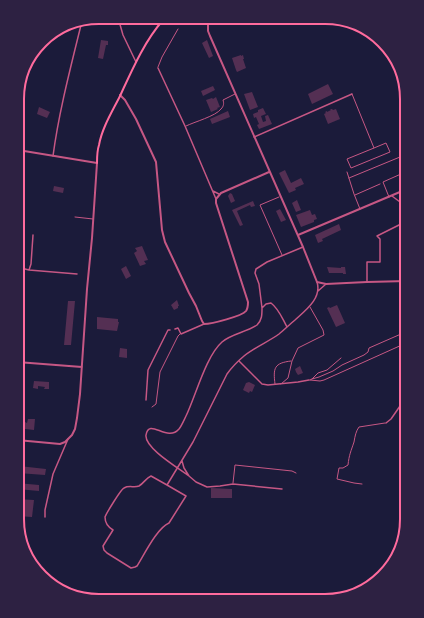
<svg xmlns="http://www.w3.org/2000/svg" width="424" height="618" font-family="Mulish,sans-serif">
<style>
.building{fill:#542f53}
.lines{fill:none;stroke-linecap:round;stroke-linejoin:round}
.service{stroke:#c65784;stroke-width:1}
.minor{stroke:#c65784;stroke-width:1.5}
.tertiary{stroke:#c65784;stroke-width:2}
.secondary{stroke:#ff6b9d;stroke-width:2}
.rim{fill:none;stroke:#ff6b9d;stroke-width:2}
</style>
<rect width="100%" height="100%" fill="#1b1b3a"/>
<path class="building" d="M101,40L108,41V45H106L103,59L98,58Z
M207,40L213,56L209,58L202,43Z
M241,55V56L243,55L244,59H243L246,68L237,72L236,70L232,58Z
M328,84L333,94L312,104L308,94Z
M213,86L215,90L203,96L201,91Z
M252,92L258,107L250,110L244,94Z
M216,97L220,107L217,108L218,109L211,112L206,100L212,98L213,99Z
M39,107L50,112L47,118L37,114Z
M263,108L266,114L261,116L263,122L266,121L265,116L268,115L272,124L259,129L257,125L259,124L256,117L254,118L253,114L258,112V110Z
M330,109H332L333,110L336,109L340,119L328,124L324,114L326,113L325,112L327,111V112L331,110Z
M228,111L230,117L212,124L210,119Z
M285,170L291,183L301,178L304,184L295,188L296,190L289,193L279,173Z
M54,186L64,188L63,193L53,191Z
M230,193L232,194L235,201L231,203L228,196Z
M297,200L301,210L296,212L292,203Z
M253,201L255,206L251,207L250,205L237,211L243,225L240,226L232,210Z
M280,209L286,220L281,222L276,211Z
M310,210L312,215L315,214L317,219L314,220V222L301,227L296,215Z
M339,224L341,230L322,239L323,241L318,243L315,235Z
M142,246L148,260L144,261L146,264L140,266L134,253L137,251L135,248Z
M126,266L131,276L126,279L121,269Z
M327,267L341,268V267H345L346,274H343V273H329Z
M177,300L179,306H178V308L174,310L171,305Z
M68,301H75L71,345H64Z
M337,305L345,323L336,327L327,308L329,307L330,308Z
M97,317L118,319V322H119L117,331L97,329Z
M120,348L127,349V358L119,357Z
M300,366L303,373L298,375L296,372L295,369Z
M34,381L49,382V389H44L45,387L38,386V389L33,388Z
M249,382L255,385L252,392L250,391L249,393L243,390L246,383Z
M28,419H35L34,430L17,428V422H22V421H25V422L27,423Z
M19,466L46,469L45,475L18,473Z
M17,483L39,485V491L17,489Z
M211,488L232,489V498H211Z
M17,499L34,500L32,517L17,516Z"/>
<g class="lines">
<path class="service" d="M158,67L162,57L178,29
M352,94L374,148L347,159L351,168L390,152L386,143L374,148
M186,126C194,122 216,116 221,109C224,106 224,103 223,100L235,94
M347,172L354,194L360,209
M406,172H407
M349,178L400,157
M355,195L380,184
M279,197L260,205L282,255
M389,197L383,182L401,174
M75,217L93,219
M310,380L320,381L324,380L404,344L406,341L403,335L401,334L369,348L368,352L364,355L342,365L333,371L319,377L312,379
M310,380L312,379L318,373L327,370L341,358
M275,384C273,368 274,363 291,361
M281,384L288,378L292,361L298,348L324,335L323,330L310,307
M152,407L156,404L160,372L178,336L180,334
M233,483L235,465L292,471L296,473
M362,484L354,483L337,479L339,468H343L348,465C349,455 351,451 354,442C355,436 356,431 359,427L385,423"/>
<path class="minor" d="M119,21L123,35L136,62
M158,68L185,126L216,199
M254,137L352,94
M53,156C59,111 71,66 82,21
M213,191L219,194
M392,196L400,202L407,205
M17,237H18
M17,266L21,268L29,270L77,274
M29,270L31,264L33,235
M367,282V262H380V239L377,236L407,221
M318,291L326,284
M17,305L23,306
M262,308L259,284L255,273L256,269L267,262L303,247
M175,329L178,328L181,334L204,324
M239,361L262,384L268,385L298,382L309,380
M146,400L148,370L168,330H170
M386,423L391,419L407,396
M182,461L184,468L189,476L196,482L207,487L220,486L233,484L282,489
M189,476C180,469 144,448 146,435C149,417 167,443 179,429C182,425 184,420 186,416C196,395 206,356 222,342C231,334 247,332 257,325C262,320 262,315 262,308L266,304L271,303C279,309 282,318 287,327
M167,485L151,476C146,478 144,483 139,486C134,488 129,485 124,488C121,489 106,514 105,517C105,523 108,527 113,530L103,546L104,550L107,553L131,568L135,567L137,566C144,555 157,528 169,523L186,496L167,485L193,442L227,374C232,367 238,361 244,356C255,347 268,342 279,334C284,330 290,324 295,320C306,310 322,298 317,282
M45,517V510L53,474L68,439"/>
<path class="tertiary" d="M208,20V31L210,36L303,247L317,282L326,284L367,282L407,281
M120,95L125,100L136,119L156,162L162,230L165,242L189,293L196,306L202,321L204,324C212,324 242,316 246,311C248,308 248,305 248,302L216,203V199L221,193L269,172
M298,235L407,189
M17,362L82,367
M17,440L60,444L65,442L72,435L75,429L77,418L80,394L87,289L92,238L97,163L18,150"/>
<path class="secondary" d="M97,163C97,157 97,151 99,145C102,128 112,112 120,96C132,70 144,42 163,20"/>
</g>
<path d="M0 0H424V618H0ZM99 24H325A75 75 0 0 1 400 99V519A75 75 0 0 1 325 594H99A75 75 0 0 1 24 519V99A75 75 0 0 1 99 24Z" fill="#2d2142" fill-rule="evenodd"/>
<path class="rim" d="M99 24H325A75 75 0 0 1 400 99V519A75 75 0 0 1 325 594H99A75 75 0 0 1 24 519V99A75 75 0 0 1 99 24Z"/>
</svg>
